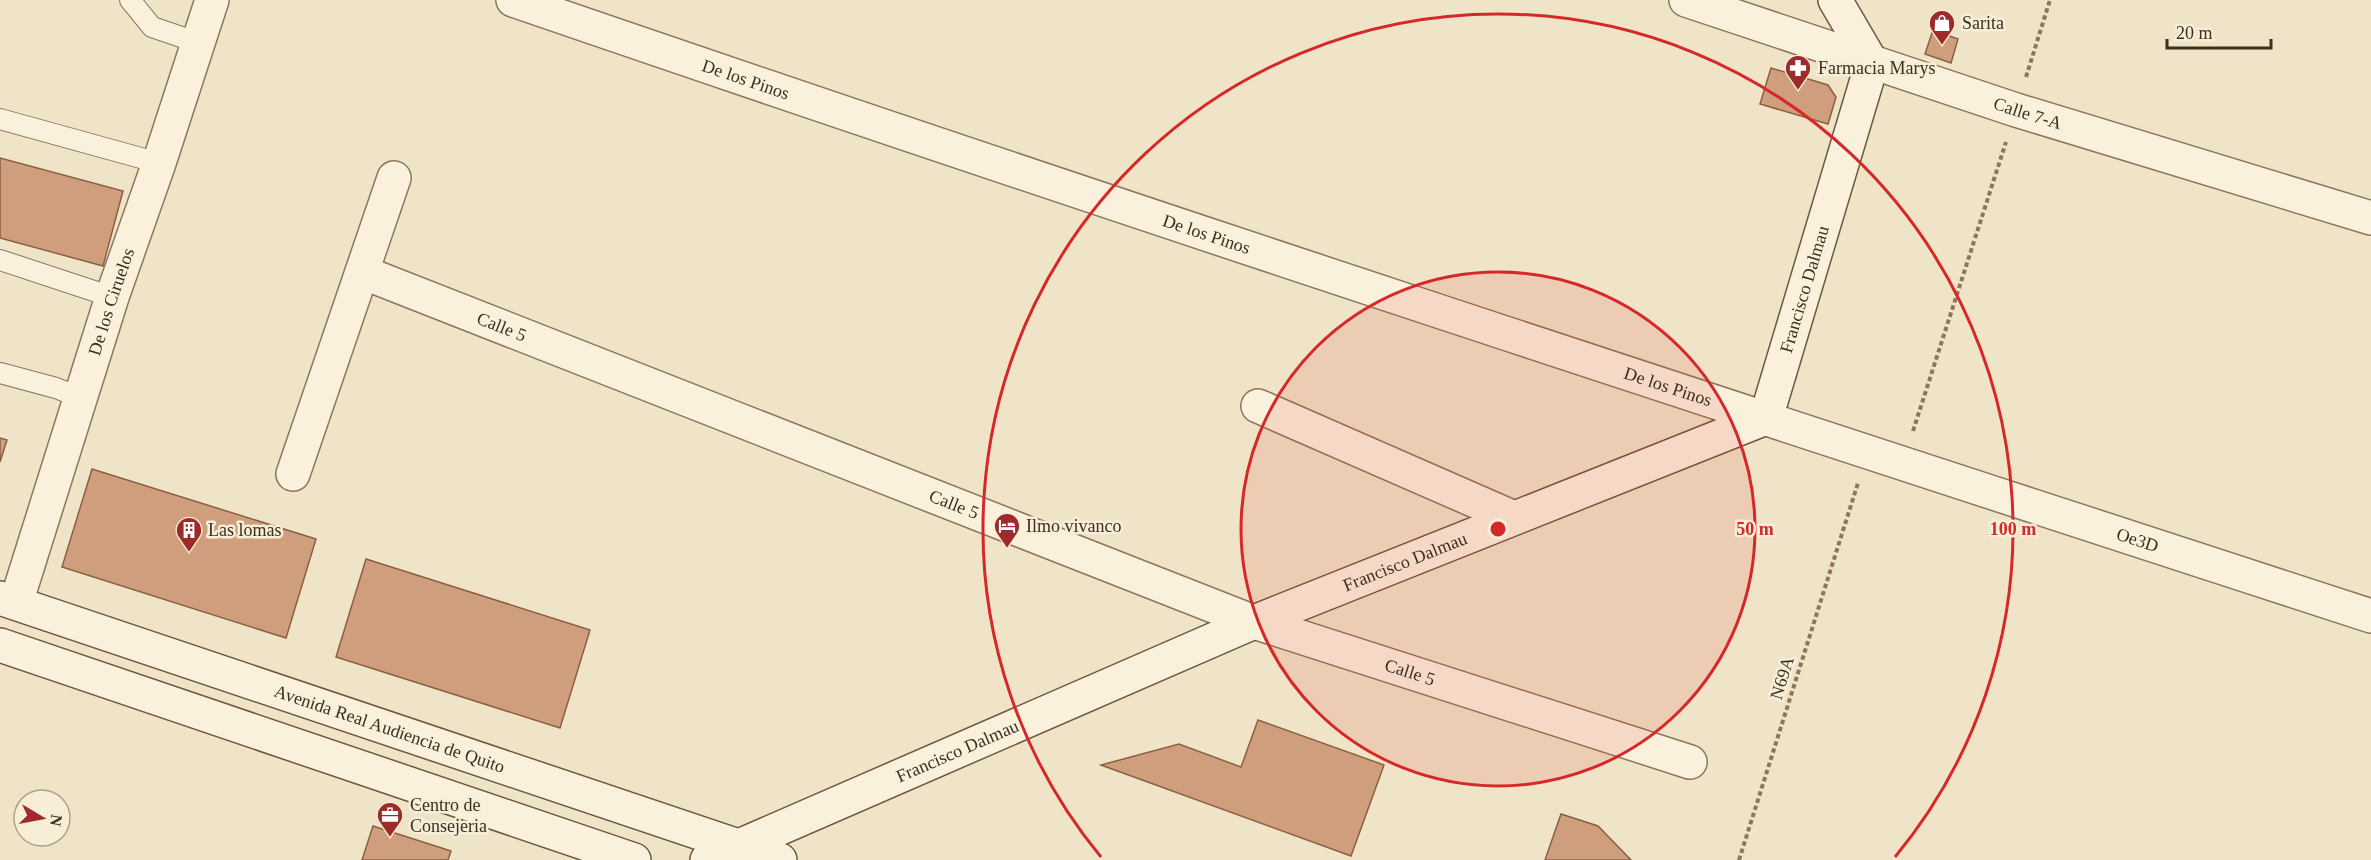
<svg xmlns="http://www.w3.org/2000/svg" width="2371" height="860" font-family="'Times New Roman',serif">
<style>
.building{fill:#cf9f7d;stroke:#8d5f41;stroke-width:1.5}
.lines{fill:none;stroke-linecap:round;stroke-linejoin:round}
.lane-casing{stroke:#8d765c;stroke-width:22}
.street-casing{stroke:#8d765c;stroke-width:36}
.secondary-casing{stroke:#6f573f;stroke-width:36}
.path{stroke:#8d765c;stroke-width:4;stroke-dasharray:4.5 3;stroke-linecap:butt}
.lane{stroke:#faf1dc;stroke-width:20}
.street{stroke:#faf1dc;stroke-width:33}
.secondary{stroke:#faf1dc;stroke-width:33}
.ring{fill:none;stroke:#d62828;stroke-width:3}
.labels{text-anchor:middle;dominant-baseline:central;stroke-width:5;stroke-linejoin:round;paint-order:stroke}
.poi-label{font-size:18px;fill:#3d2e20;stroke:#f7eed8;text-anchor:start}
.street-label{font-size:18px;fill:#3d2e20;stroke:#f7eed8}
.centre{fill:#d62828;stroke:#f7eed8;stroke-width:3}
.ring-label{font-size:18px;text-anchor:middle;font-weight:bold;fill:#d62828;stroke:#f7eed8;stroke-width:5;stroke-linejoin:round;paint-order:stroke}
</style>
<rect width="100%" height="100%" fill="#f0e4c8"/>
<path class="building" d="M1933,30L1958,39L1951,63L1925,54Z
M1771,68L1828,85L1836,97L1828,124L1760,104Z
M0,158L123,191L103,266L0,238Z
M0,438L7,440L0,462Z
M92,469L316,539L286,638L62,567Z
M366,559L590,630L560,728L336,657Z
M1258,720L1384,765L1351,856L1101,765L1179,744L1241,767Z
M1561,814L1598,826L1631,860H1545Z
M373,826L451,851L448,860H362Z"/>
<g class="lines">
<g class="lane-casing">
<path id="lane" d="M130,0L152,27L199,43
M0,119L159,163
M0,260L112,297
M0,373L56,388L81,398"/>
</g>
<g class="street-casing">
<g id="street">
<path id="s1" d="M513,0C1130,212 1750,414 2371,616"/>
<path id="s2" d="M1686,0L2016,110L2371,218"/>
<path id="s3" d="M362,272L1254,622L1690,762"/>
<path d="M1258,406L1512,517"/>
<path d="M293,474L394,178"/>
<path id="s4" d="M16,603L112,297L159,163L212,0"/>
</g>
</g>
<g class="secondary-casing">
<g id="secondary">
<path id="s5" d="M0,598L780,860"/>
<path d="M0,645L634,860"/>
<path id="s6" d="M707,860L1254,622L1766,418L1872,63L1835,0"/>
</g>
</g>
<path class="path" d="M2026,77L2050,0
M1913,431L2006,142
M1739,860L1858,483"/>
<use href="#lane" class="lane"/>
<use href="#street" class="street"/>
<use href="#secondary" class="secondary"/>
</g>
<circle cx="1498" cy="529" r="257" fill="#d62828" fill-opacity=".12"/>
<g class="ring">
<circle cx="1498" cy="529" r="257"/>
<path d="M1101 857A515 515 0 1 1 1895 857"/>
</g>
<defs>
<g id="shop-pin" transform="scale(1.35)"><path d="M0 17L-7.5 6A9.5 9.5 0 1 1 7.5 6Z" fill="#9e2a2b" stroke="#f7eed8"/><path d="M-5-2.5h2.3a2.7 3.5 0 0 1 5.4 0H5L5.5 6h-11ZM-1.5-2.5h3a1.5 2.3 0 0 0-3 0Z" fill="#fff"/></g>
<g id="pharmacy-pin" transform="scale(1.35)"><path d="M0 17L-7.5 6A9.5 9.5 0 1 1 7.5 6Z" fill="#9e2a2b" stroke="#f7eed8"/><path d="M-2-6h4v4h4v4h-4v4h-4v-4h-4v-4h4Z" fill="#fff"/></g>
<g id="hotel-pin" transform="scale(1.35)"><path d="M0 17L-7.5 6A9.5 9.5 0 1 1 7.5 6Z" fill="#9e2a2b" stroke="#f7eed8"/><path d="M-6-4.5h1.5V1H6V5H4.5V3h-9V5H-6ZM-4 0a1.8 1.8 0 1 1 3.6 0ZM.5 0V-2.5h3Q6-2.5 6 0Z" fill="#fff"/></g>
<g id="building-pin" transform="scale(1.35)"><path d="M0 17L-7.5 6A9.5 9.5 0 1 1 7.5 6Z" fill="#9e2a2b" stroke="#f7eed8"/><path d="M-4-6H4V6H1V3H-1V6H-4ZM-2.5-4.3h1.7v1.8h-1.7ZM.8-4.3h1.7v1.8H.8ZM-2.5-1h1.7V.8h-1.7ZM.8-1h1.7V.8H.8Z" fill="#fff"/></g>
<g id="office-pin" transform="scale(1.35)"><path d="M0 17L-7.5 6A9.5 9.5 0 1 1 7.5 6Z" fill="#9e2a2b" stroke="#f7eed8"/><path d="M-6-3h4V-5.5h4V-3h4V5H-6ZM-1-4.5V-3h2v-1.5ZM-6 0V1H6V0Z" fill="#fff"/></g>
</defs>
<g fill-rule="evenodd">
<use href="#shop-pin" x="1942" y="23"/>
<use href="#pharmacy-pin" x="1798" y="68"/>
<use href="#hotel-pin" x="1007" y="526"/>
<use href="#building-pin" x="189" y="530"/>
<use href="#office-pin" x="390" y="815"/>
</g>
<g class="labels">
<g class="poi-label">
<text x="1962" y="23">Sarita</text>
<text x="1818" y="68">Farmacia Marys</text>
<text x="1026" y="526">Ilmo vivanco</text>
<text x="208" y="530">Las lomas</text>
<text x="410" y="805">Centro de<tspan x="410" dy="21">Consejeria</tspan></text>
</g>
<g class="street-label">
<text stroke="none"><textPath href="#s1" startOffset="246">De los Pinos</textPath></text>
<text stroke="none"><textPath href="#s2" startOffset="360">Calle 7-A</textPath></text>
<text stroke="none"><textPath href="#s1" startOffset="732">De los Pinos</textPath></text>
<text stroke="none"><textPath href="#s6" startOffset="1282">Francisco Dalmau</textPath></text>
<text stroke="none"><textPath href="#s4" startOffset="316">De los Ciruelos</textPath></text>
<text stroke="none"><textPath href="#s3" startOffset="150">Calle 5</textPath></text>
<text stroke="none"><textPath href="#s1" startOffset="1218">De los Pinos</textPath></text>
<text stroke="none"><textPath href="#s3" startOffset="636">Calle 5</textPath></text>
<text stroke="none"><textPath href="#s1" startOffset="1712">Oe3D</textPath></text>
<text stroke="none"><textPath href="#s6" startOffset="759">Francisco Dalmau</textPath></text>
<text stroke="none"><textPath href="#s3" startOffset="1122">Calle 5</textPath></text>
<text transform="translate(1782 678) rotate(-73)">N69A</text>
<text stroke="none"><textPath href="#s5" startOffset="411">Avenida Real Audiencia de Quito</textPath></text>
<text stroke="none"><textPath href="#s6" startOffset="273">Francisco Dalmau</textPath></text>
</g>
</g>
<circle cx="1498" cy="529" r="9" class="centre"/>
<g class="ring-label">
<text x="1755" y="535">50 m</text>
<text x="2013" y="535">100 m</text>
</g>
<g transform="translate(42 818) rotate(100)"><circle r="28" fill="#f7eed8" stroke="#ada18e" stroke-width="1.5"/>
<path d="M0-4.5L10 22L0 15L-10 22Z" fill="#9e2a2b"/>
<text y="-9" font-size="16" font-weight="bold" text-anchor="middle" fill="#3d2e20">N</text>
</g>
<path d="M2167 39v9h104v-9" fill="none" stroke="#3d2e20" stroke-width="3"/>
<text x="2176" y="39" font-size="18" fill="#3d2e20" stroke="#f7eed8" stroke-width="4.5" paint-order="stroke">20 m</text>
</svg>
